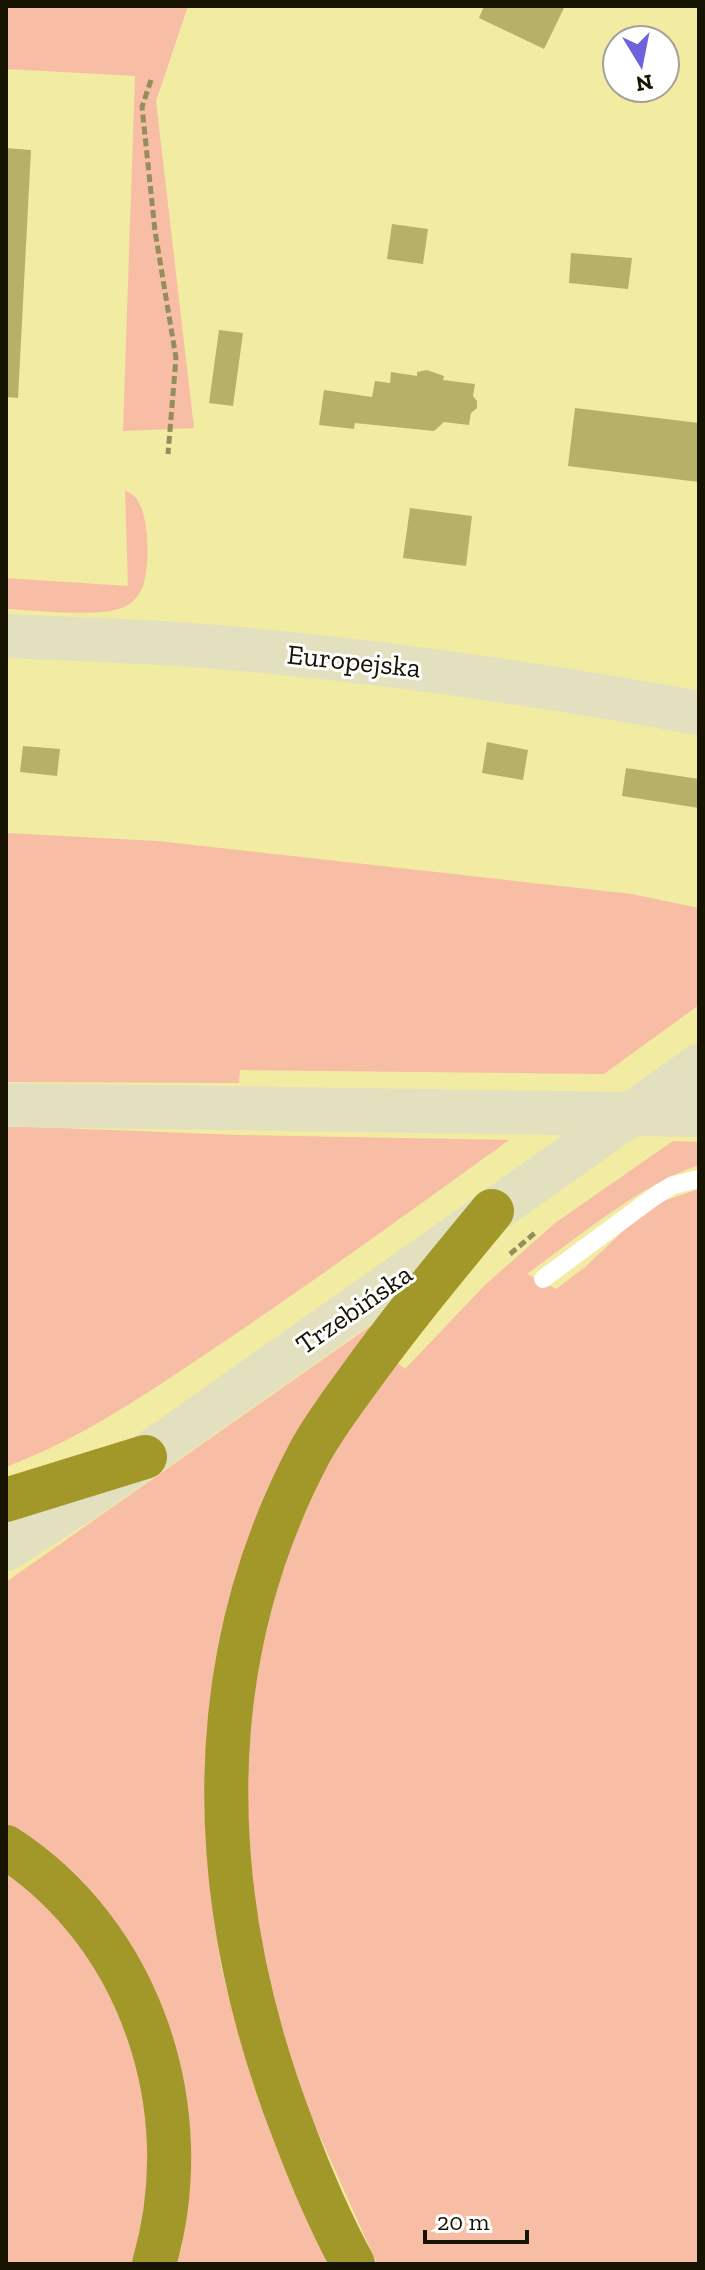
<svg xmlns="http://www.w3.org/2000/svg" width="705" height="2270" font-family="'Zilla Slab',serif">
<style>
.green{fill:#f8bda5}
.building{fill:#b7b069}
.lines{fill:none;stroke-linecap:round;stroke-linejoin:round}
.path{stroke:#938e5c;stroke-width:5;stroke-dasharray:8 4;stroke-linecap:butt}
.service{stroke:#fff;stroke-width:18}
.secondary{stroke:#e3e0bf;stroke-width:44}
.motorway{stroke:#a29729;stroke-width:44}
.labels{text-anchor:middle;dominant-baseline:central;stroke-width:6;stroke-linejoin:round;paint-order:stroke}
.street-label{font-size:28px;fill:#161300;stroke:#fff}
</style>
<rect width="100%" height="100%" fill="#f2eba2"/>
<path class="green" d="M6,6H188L156,101L194,428L123,431L135,76L6,69Z
M125,491C152,496 150,566 143,586C140,593 135,601 128,605C108,619 33,610 6,609V578L128,586Z
M6,833L158,841L632,894L699,908V1005L604,1074L240,1070L239,1083L6,1082Z
M6,1126L239,1135L509,1140C412,1210 316,1280 216,1347C149,1392 83,1438 6,1467Z
M673,1141L699,1142V1165C641,1184 577,1238 527,1274L556,1289L584,1268L636,1219L666,1200L699,1189V2264H377L305,2103L280,2032L262,1959L246,1834L249,1704L281,1567L329,1460L395,1361L405,1369L485,1285L555,1223Z
M386,1315L328,1389L207,1838L222,1970L242,2046L270,2121L336,2264H176L182,2246L189,2187L176,2060L6,1828V1582Z
M6,1869C36,1895 66,1920 89,1952C130,2008 158,2116 150,2186C147,2212 139,2238 133,2264H6Z"/>
<path class="building" d="M484,6H565L544,49L479,18Z
M6,148L31,150L18,398L6,397Z
M392,224L428,229L423,264L387,259Z
M571,253L632,258L628,289L569,283Z
M219,330L243,333L233,406L209,403Z
M427,370L444,376L443,380L475,384L473,396L477,401V408L471,413L469,425L444,422L434,431L355,423L354,429L319,425L324,390L372,397L375,381L390,383L391,372L417,376V372Z
M575,408L699,423V482L568,466Z
M410,508L472,516L466,566L403,558Z
M487,742L528,750L523,780L482,773Z
M23,746L60,749L57,776L20,772Z
M626,768L699,779V808L622,796Z"/>
<g class="lines">
<path class="path" d="M151,80L142,107L155,231L176,358L168,454
M510,1254L536,1232"/>
<path class="service" d="M543,1279L655,1196L673,1185L699,1179"/>
<path class="secondary" d="M6,636C77,639 148,641 218,647C380,661 539,684 699,713
M6,1105L699,1115
M6,1549L90,1495L699,1066"/>
<path class="motorway" d="M6,1500L145,1457
M6,1847C142,1935 199,2111 154,2264
M353,2264C330,2222 311,2177 294,2132C207,1908 195,1669 310,1452C323,1428 341,1404 357,1382C399,1323 446,1267 492,1211"/>
</g>
<g class="labels">
<g class="street-label">
<text transform="translate(354 661) rotate(6)">Europejska</text>
<text transform="translate(354 1309) rotate(-35)">Trzebińska</text>
</g>
</g>
<rect width="705" height="2270" fill="none" stroke="#161300" stroke-width="16"/>
<g transform="translate(641 64) rotate(170)"><circle r="38" fill="#ffffff" stroke="#a2a199" stroke-width="2"/>
<path d="M0-6L14 30L0 20L-14 30Z" fill="#6e62dd"/>
<text y="-12" font-size="22" font-weight="bold" text-anchor="middle" fill="#161300">N</text>
</g>
<path d="M425 2230v12h102v-12" fill="none" stroke="#161300" stroke-width="4"/>
<text x="437" y="2230" font-size="24" fill="#161300" stroke="#ffffff" stroke-width="6" paint-order="stroke">20 m</text>
</svg>
